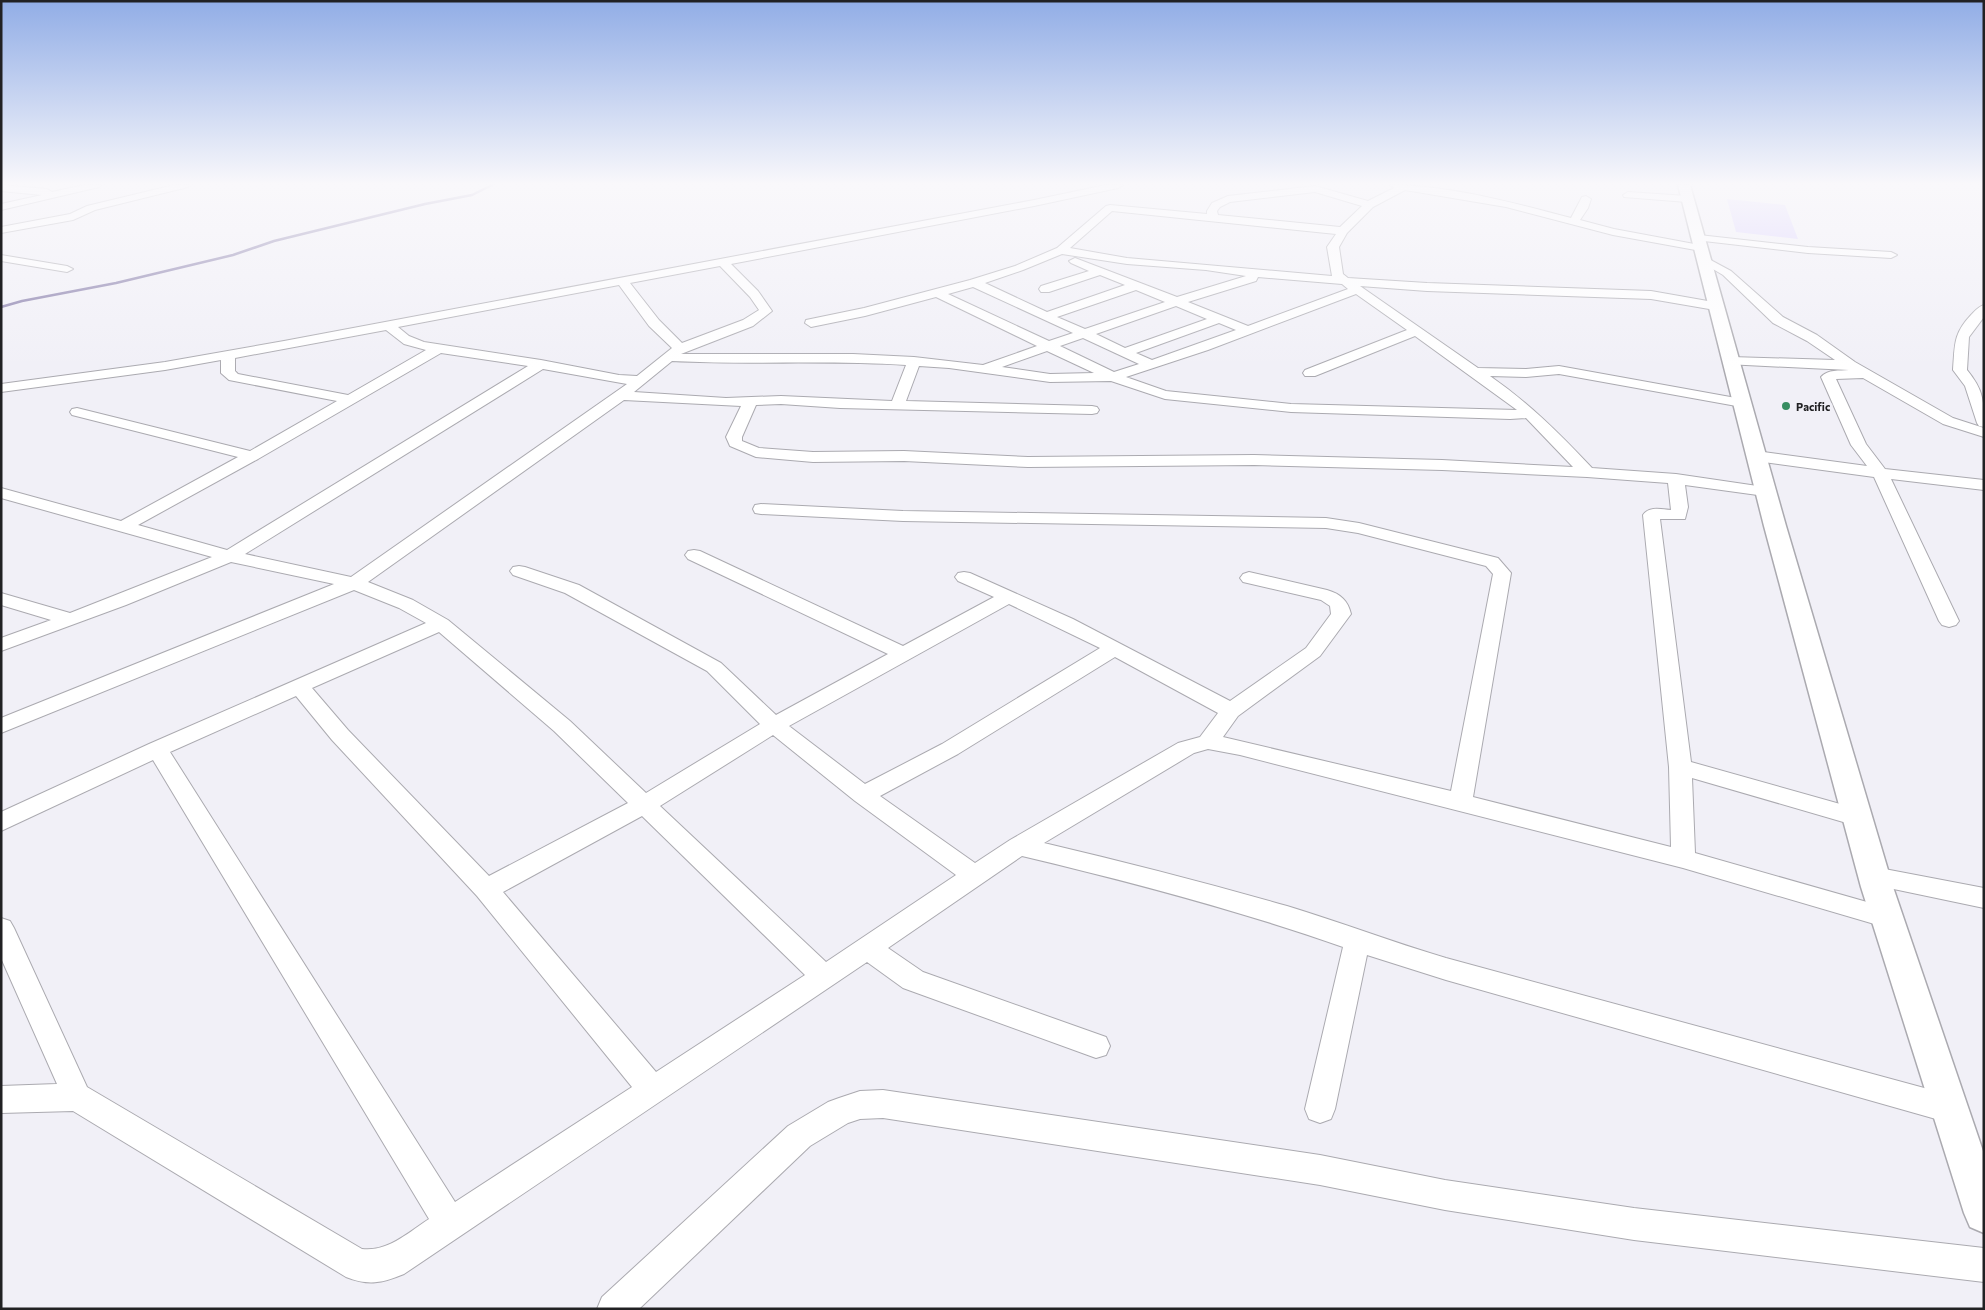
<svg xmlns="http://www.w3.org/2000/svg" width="1985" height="1310" font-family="Commissioner,sans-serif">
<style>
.green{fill:#d9cfff}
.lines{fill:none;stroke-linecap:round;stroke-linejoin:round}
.stream{stroke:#857ba9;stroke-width:2.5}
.minor-casing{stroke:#abaab0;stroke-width:2}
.major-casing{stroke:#abaab0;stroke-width:3}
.minor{fill:#fff;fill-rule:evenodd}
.major{fill:#fff;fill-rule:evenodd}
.poi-dot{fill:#378d61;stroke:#f1f0f7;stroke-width:2}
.labels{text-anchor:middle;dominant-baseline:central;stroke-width:5;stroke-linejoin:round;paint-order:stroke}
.far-poi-label{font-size:11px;font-weight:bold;fill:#212123;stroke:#f1f0f7;text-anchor:start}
</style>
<rect width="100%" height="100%" fill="#f1f0f7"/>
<path class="green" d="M1727,199L1785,205L1798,239L1736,232Z"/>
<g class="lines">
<path class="stream" d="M1,307L22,301L116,283L233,255L274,241L425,204L472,195L492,185"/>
<g class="minor-casing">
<path id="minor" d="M1,185L47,189L52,192L84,185H101L99,187L1,210V204L42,195L1,191Z
M174,185H190L188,187L95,210L73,220L1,233V227L70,214L87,206Z
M1106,185H1123L1118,188L1034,206L731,264L758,291L772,311L753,326L681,354H853L914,357L983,365L1037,346L936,297L865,316L811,327L805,323L806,320L864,308L970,280L1015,266L1057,248L1106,206L1110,205L1207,214V211L1212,203L1228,196L1315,186L1368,201L1394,188L1390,185C1449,185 1514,203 1571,218L1582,197L1586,196L1591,199L1588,208L1580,220L1614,229L1705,246L1707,248L1705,250L1701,251L1613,235L1506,207L1405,190L1373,207L1347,233L1339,247L1343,274L1348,278L1427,283L1651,291L1719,303L1721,306L1715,310L1651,299L1427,291L1360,286L1478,368L1526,369L1559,366L1747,400L1749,403L1747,406L1742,407L1559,374L1526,377L1490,376C1529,403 1560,434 1592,468L1676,474L1771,488L1773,491L1771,494L1765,496L1685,485L1688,507L1685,519H1660L1691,762L1865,811L1869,817L1865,823L1857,826L1692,778L1695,853L1888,908L1897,911L1901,918L1897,925L1888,928L1683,868L1240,755L1208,749L1194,753L1044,843C1125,862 1206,883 1287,906C1340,922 1392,942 1446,958L1950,1095L1961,1099L1965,1109L1961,1119L1950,1123L1446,980L1367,955L1335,1109L1331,1119L1320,1123L1309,1119L1305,1109L1343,947C1238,910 1131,882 1022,856L888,948L923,972L1106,1037L1110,1046L1106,1055L1096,1058L903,988L867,962L404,1274C382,1283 369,1286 346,1277L73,1111L1,1113V1086L57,1084L1,958V918L10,921L14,928L87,1087L362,1249C388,1252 409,1232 429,1219L153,760L1,831V812L149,744L426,623L399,608L354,590L1,733V718L334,584L231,562L126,605L1,651V638L51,620L1,605V593L70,613L212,557L1,498V488L121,521L238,457L72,415L70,412L72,409L77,408L250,451L337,401L229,380L221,373V360L165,370L1,392V384L165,362L284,341L1034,200ZM1315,192L1362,206L1340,227L1218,215L1217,211L1220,207L1230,202ZM1112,211L1336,234L1327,247L1332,276L1127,258L1070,248ZM1062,254L1127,264L1206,270L1246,276L1177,297L1075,258L1069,261L1071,263L1089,271L1041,286L1039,289L1041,292H1049L1100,275L1125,285L1047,312L985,283L1023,270ZM720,266L750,297L759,310L743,320L682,343L659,320L630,283ZM1258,277L1342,284L1348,289L1248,326L1188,302L1256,281ZM619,285L649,326L672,348L637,376L619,375L541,360L424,342L409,336L398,327ZM973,287L1073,333L1049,341L948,294ZM1136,290L1165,302L1085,329L1057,317ZM1356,294L1407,330L1305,370L1303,373L1305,376H1315L1415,336L1517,410L1291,404L1166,391L1126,377L1208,350ZM1176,306L1207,319L1125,348L1096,334ZM1219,323L1236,330L1152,360L1136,353ZM386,330L404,344L426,350L348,395L238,374L235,371V358ZM1083,338L1139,364L1114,372L1060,346ZM1047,351L1094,373L1050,374L1002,367ZM441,353L528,366L227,550L138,525L258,459ZM672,361C750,365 828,360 906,365L892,401L781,396L726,398L634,392ZM919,366L949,368L1050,382L1111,381L1165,399L1291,412L1510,419L1526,418L1573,467L1442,460L1254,455L1028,457L904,451L813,452L759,448L742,441V437L756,405L781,404L840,408L1092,414L1097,413L1099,410L1097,407L1092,406L906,401ZM543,369L627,384L351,577L245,554ZM624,400L741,406L726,437L730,446L756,457L813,462L904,461L1028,467L1254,465L1442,470L1587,477L1668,483L1671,510C1661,509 1649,506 1643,515L1669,767L1671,847L1473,797L1511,573L1498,558L1359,523L1326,518L903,511L761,504L755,505L753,509L755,513L761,514L903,521L1326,528L1358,533L1486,566L1493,574L1451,791L1223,737L1238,716L1320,656L1348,618L1351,614C1348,601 1341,594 1327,590L1249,572L1243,574L1240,578L1243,582L1321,600L1330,606L1331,614L1306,648L1230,701L1073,619L970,573L964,572L958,573L955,577L958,581L994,597L903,646L700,551L694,550L688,551L685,555L688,559L888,654L776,715L721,663L579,585L525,567L519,566L513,567L510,571L513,575L565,593L707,671L760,724L646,793L570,721L448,620L413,600L368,582ZM1009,604L1100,648L942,744L865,784L789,726ZM439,632L554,731L628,803L489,876L348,730L312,688ZM1115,657L1218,713L1200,737L1178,743L1010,840L975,863L880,796L958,754ZM296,696L332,740L477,896L632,1087L455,1202L170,752ZM773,735L855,801L956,875L826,962L660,806ZM642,816L805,975L656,1072L503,892Z
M1628,192L1687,196L1692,199L1687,202L1624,197L1623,195Z
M1699,235L1808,247L1891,252L1897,255L1891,258L1808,253L1695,240L1694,238Z
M1,255L67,266L73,269L67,272L1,261Z
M1705,257L1731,271L1783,317L1817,335L1855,362L1953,418L1984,428V437L1943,424L1863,378L1836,379L1866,444L1885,469L1984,480V490L1891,479L1959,621L1956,625L1949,627L1942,625L1939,621L1874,477L1756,461L1750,459L1748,456L1750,453L1756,451L1867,466L1851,445L1821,377C1828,369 1839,371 1849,370L1726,364L1724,361L1726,358L1731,357L1835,360L1807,341L1773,323L1723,275L1701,262L1699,260L1701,258Z
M1984,305V317L1969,337L1967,370C1984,391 1984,401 1984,427L1979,426L1977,423L1965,386L1953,370C1955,345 1953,334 1971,315C1975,311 1978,307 1984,305Z
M1874,867L1984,888V908L1865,883L1862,876L1865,869Z
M883,1090L1320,1155L1445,1180L1634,1208L1984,1248V1282L1634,1240L1445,1210L1320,1185L883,1118L860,1119L848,1123L810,1146L639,1309H597L602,1297L788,1126L828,1102L839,1098L860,1091Z"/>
</g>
<g class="major-casing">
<path id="major" d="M1678,185H1690L1786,526L1893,887L1984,1154V1233L1970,1227L1964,1213L1861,887L1764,526Z"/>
</g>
<use href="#minor" class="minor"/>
<use href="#major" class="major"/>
</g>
<linearGradient id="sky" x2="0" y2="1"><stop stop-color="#91ade6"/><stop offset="0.5" stop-color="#f9f8fb"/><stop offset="1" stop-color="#f9f8fb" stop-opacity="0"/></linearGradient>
<rect width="1985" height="368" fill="url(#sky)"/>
<circle class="poi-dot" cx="1786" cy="406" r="5"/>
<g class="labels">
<g class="far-poi-label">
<text x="1796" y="406">Pacific</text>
</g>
</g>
<rect width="1985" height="1310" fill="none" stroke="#212123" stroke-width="5"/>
</svg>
